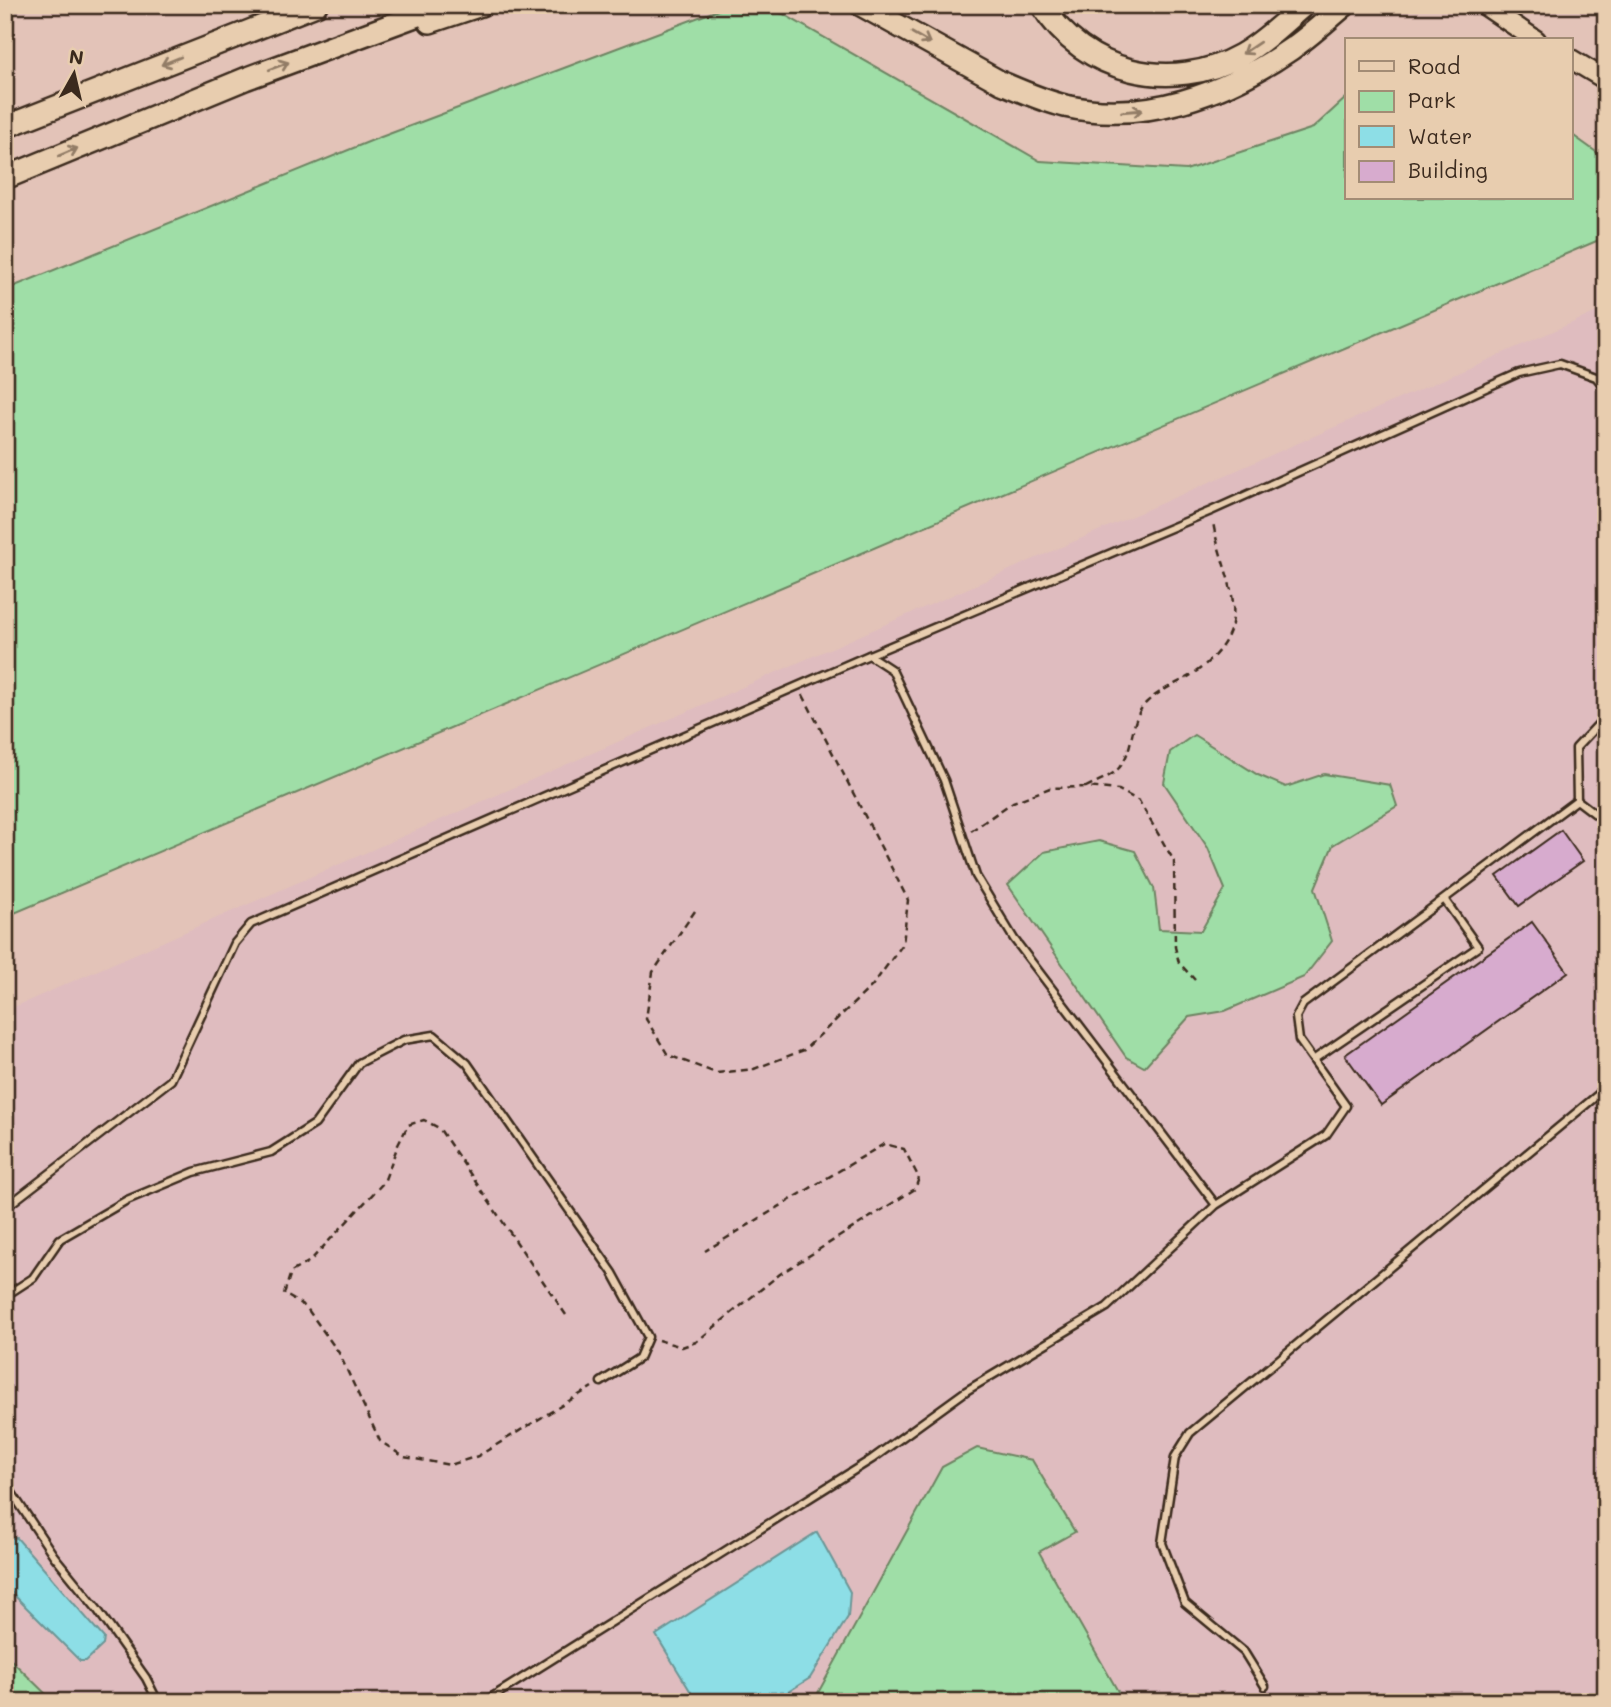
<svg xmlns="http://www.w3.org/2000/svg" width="1611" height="1707" font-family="Mali,sans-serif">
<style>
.built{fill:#dfbcbf}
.green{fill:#9fdea7;stroke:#6d8462;stroke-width:2}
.water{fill:#8ddee6;stroke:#6c9696;stroke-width:2}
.building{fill:#d7abce;stroke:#3b2a1e;stroke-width:2}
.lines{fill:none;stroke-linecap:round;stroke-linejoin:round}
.service-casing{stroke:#3b2a1e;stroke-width:11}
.secondary-casing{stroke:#3b2a1e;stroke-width:23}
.trunk-casing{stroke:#3b2a1e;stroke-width:26}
.path{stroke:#3b2a1e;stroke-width:2.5;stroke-dasharray:7 5;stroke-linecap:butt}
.service{stroke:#e8cdaf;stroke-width:6}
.secondary{stroke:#e8cdaf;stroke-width:18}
.trunk{stroke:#e8cdaf;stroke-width:21}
.oneway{stroke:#927c66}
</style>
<rect width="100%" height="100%" fill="#e3c3b8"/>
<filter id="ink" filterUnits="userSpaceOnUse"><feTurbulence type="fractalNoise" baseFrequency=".0143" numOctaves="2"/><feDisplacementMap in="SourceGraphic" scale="14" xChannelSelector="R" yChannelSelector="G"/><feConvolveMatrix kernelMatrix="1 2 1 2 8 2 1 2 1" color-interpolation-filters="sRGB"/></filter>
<g filter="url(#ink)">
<path class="built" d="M1606,308V1702H36L5,1667V1011Z"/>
<path class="green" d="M731,5H757L783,14L1040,161L1186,170L1313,128L1347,97V198H1571V134L1606,159V237L5,917V290L373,140Z
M1194,735L1258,775L1286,787L1324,774L1390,785L1397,806L1333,845L1315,888L1332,941L1304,977L1225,1011L1189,1017L1144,1067L1126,1057L1008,885L1044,852L1099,841L1135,851L1154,888L1159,929L1201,931L1225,889L1208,848L1164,783L1170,752Z
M977,1448L1032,1460L1075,1532L1039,1552L1124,1702H813L942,1467Z
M5,1654L54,1702H5Z"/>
<path class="water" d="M817,1532L850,1592L848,1617L810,1678L772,1702H697L656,1635Z
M8,1538H17L104,1638L103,1645L86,1661H80L5,1586V1540Z"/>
<path class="building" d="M1561,830L1583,861L1519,906L1497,876Z
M1532,922L1568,972L1381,1105L1345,1055Z"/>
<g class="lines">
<g class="service-casing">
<path id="service" d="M869,655L892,670L944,780L976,876L1014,939L1216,1205
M1606,716L1576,748L1577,800L1606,822
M1313,1060L1478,947L1444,899
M5,1208L171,1080L235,943L251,924L869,655L1211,511L1519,373L1560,364L1596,377L1606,389
M5,1291H13L33,1278L60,1239L127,1200L194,1172L271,1152L315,1124L359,1063L404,1040L434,1035L467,1063L613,1273L648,1337L639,1358L601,1382
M6,1484L54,1556L97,1609L146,1678L158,1702
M1265,1686L1244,1652L1185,1603L1162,1543L1175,1457L1190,1433L1606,1088
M484,1702L872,1459L966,1391L1107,1307L1216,1205L1326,1135L1346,1106L1299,1040L1296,1017L1303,1004L1577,800"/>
</g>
<g class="secondary-casing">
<path id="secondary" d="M1484,5L1536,40
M1571,59L1606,80"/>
</g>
<g class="trunk-casing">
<path id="trunk" d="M861,5L1000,82C1021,91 1043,101 1065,106C1144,124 1226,94 1291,49C1310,36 1327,20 1345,5
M1042,5C1083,73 1172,94 1241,55C1264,42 1284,22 1304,5
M430,22L481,5
M5,127L316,5
M5,178L245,79L445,5"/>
</g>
<path class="path" d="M5,14L31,5
M1086,787C1095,782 1111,777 1118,769C1136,750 1128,719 1147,702C1162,688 1185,681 1201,668C1260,620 1222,580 1213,522
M971,831L1013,802L1050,788L1086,787L1119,790L1139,801L1174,861L1175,947L1179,963L1195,980
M695,911L653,972L646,1019L668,1055L716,1073L754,1069L804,1050L872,986L903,944L908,900L803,695
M566,1315L439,1128L424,1120L408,1125L398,1145L384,1182L310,1261L291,1272L284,1294L306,1307L339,1353L380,1441L404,1457L450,1465L478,1456L592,1387
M658,1340L682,1347L696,1342L780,1274L915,1189L919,1178L904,1149L884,1144L705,1251"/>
<use href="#service" class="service"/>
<use href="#secondary" class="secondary"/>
<use href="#trunk" class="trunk"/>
</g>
<defs><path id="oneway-shaft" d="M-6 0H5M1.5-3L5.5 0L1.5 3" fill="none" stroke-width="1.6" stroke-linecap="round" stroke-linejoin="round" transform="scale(1.75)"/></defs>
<g class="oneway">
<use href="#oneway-shaft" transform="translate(921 38) rotate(30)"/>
<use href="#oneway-shaft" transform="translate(1251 48) rotate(146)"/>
<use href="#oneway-shaft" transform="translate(171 61) rotate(158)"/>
<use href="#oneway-shaft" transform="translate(279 66) rotate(-21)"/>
<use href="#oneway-shaft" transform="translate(1132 111) rotate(-5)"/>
<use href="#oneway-shaft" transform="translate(68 152) rotate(-23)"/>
</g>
</g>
<rect width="1611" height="1707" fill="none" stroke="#e8cdaf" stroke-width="28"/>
<rect x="14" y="14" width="1583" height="1679" fill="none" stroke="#3b2a1e" stroke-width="2.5" filter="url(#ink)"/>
<rect x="1345" y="38" width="228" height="161" fill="#e8cdaf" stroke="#a38c75" stroke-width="2"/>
<rect x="1359" y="61" width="35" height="10" fill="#e8cdaf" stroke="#a38c75" stroke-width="2"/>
<text x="1408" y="74" font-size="21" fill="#3b2a1e">Road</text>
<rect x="1359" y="91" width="35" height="21" fill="#9fdea7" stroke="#a38c75" stroke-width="2"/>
<text x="1408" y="108" font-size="21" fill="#3b2a1e">Park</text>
<rect x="1359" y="126" width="35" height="21" fill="#8ddee6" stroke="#a38c75" stroke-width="2"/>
<text x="1408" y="144" font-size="21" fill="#3b2a1e">Water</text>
<rect x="1359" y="161" width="35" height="21" fill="#d7abce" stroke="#a38c75" stroke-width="2"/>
<text x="1408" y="178" font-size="21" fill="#3b2a1e">Building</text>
<g transform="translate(74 74) rotate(8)" stroke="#e8cdaf" stroke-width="5" paint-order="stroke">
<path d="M0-5L12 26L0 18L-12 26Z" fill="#3b2a1e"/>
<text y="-10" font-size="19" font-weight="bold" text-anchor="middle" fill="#3b2a1e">N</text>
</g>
</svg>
